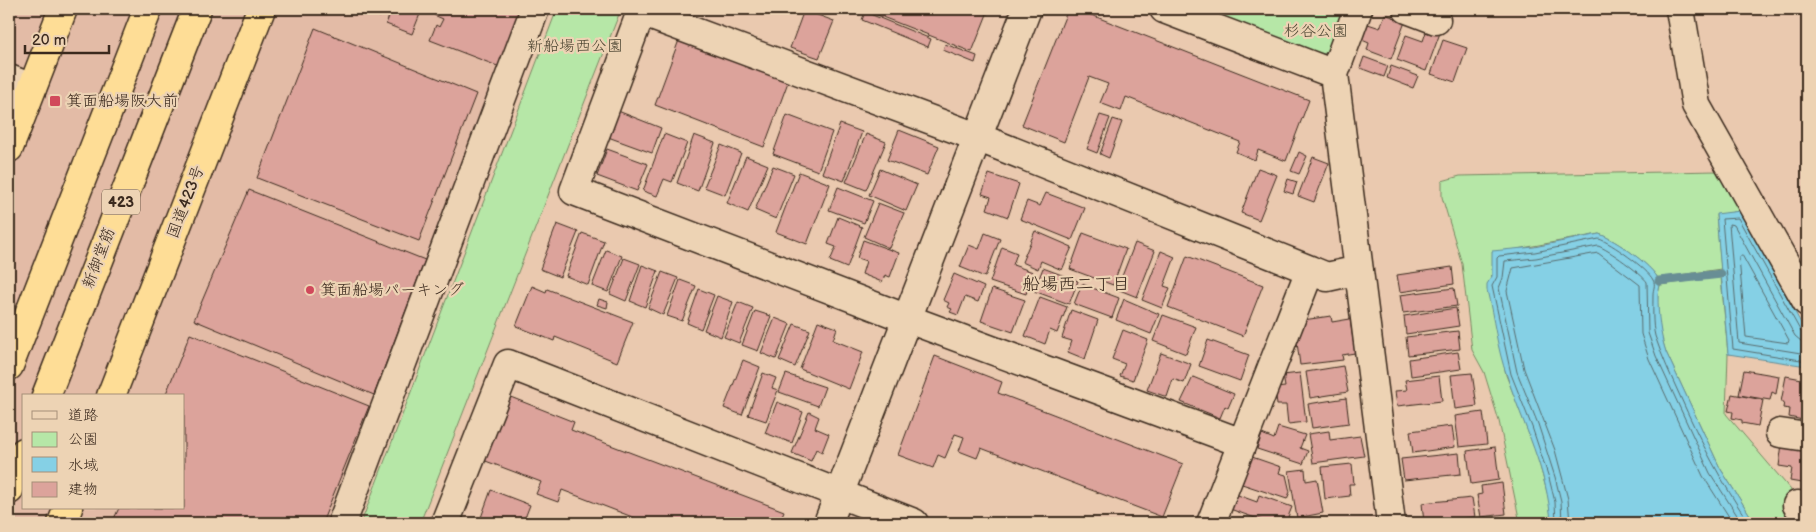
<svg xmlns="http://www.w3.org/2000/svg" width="1816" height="532" font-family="'Balsamiq Sans','Klee One',sans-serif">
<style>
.built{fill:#e3bba6;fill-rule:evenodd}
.green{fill:#b6e7a7;stroke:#788862}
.water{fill:#85d0e5;stroke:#678e95}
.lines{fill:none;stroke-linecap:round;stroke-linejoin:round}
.shore{stroke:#596c6e;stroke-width:1}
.stream{stroke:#678e95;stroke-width:9}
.building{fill:#dca39b;stroke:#3b2a1e}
.street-casing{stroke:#3b2a1e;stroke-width:31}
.secondary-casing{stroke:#3b2a1e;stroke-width:31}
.highway-casing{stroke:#3b2a1e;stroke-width:31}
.street{stroke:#edd3b4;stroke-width:28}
.secondary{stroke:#edd3b4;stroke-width:28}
.highway{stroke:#fedd96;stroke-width:28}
.poi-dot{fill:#d1495b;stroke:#edd3b4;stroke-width:2}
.labels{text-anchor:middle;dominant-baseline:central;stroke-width:4.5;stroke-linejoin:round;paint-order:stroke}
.shield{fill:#edd3b4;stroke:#705d4b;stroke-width:1}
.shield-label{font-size:15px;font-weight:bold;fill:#3b2a1e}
.park-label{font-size:16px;fill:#4d4633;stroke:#edd3b4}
.poi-label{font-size:16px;fill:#3b2a1e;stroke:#edd3b4;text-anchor:start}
.street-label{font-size:16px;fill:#3b2a1e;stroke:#edd3b4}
.neighbourhood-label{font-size:18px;fill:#3b2a1e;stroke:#edd3b4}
</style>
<rect width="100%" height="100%" fill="#eac9af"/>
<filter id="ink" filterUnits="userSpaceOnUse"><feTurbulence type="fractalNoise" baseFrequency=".02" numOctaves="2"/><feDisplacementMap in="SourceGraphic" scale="10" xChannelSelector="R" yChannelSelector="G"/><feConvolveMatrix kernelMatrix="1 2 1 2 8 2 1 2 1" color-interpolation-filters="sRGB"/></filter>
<g filter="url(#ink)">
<path class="built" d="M9,9H535L342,523H9ZM24,396H184V508H24Z"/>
<path class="green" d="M557,9H621L420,523H361Z
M1197,9H1348L1334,47L1319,57Z
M1717,171L1740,211L1716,215L1721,269L1658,278C1647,262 1617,241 1599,234L1517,249L1492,271L1491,280L1488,284L1506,375L1537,455L1550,503L1551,523H1520L1499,421L1484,372L1472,350L1462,264L1442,197V181L1460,176Z
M1721,277L1728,354L1726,414L1791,490L1788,516L1807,519V523H1755L1720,468L1666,352C1659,332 1654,306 1660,285Z"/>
<path class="water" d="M1740,211L1807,334V366L1728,354L1716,214Z
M1599,234C1613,238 1659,269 1660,284C1660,288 1658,292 1658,295C1658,316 1660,333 1666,352L1720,468L1755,523H1551C1548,471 1523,425 1507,376C1497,349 1494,318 1487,290V284L1492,276V251L1534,247Z"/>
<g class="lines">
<path class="shore" d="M1742,255L1789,340L1788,343L1746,337L1739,258Z
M1807,335L1801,332L1738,218L1722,219L1733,349L1807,361
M1807,342L1801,341L1795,336L1734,225L1729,224L1739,343L1807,354
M1556,523L1555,502L1549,478L1532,427L1511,374L1492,286L1497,277V258L1499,256L1535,252L1599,239C1610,242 1648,269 1653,280C1656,285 1653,289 1653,294C1653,307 1652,324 1655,336C1662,357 1671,376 1680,396C1700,441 1722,483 1749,523
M1562,523L1561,501L1555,477L1538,424L1517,372L1499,288L1503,278L1505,261L1536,258L1598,246C1608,249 1642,274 1647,282L1648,333L1656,356L1710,473L1742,523
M1570,523L1568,499L1555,450L1524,369L1507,291L1513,268L1598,253L1640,285L1641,334L1649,359L1703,476L1733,523"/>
<path class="stream" d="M1659,281L1721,274"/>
</g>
<path class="building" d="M358,9H383L380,17Z
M392,9H422L412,34L386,24Z
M436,9H447L455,12L456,9H522L500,67L430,40L436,25L439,27L443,19L434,15Z
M862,9H989L972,52Z
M1068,9H1076L1309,100L1286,161L1258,150L1255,160L1236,152L1240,142L1126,97L1121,111L1100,103L1108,84L1089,77L1064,142L1022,125Z
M804,10L834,21L819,58L790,48Z
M865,12L931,39L928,47L862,20Z
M1385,14L1405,22L1391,59L1367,50L1369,43L1362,40L1368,24L1380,28Z
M315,28L476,94L419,241L257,178Z
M1427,29L1440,33L1426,71L1397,60L1406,35L1423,41Z
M679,40L788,82L764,147L655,105Z
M1443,40L1467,48L1455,82L1431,74Z
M945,44L977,56L975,63L943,50Z
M1364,57L1388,66L1384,77L1360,68Z
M1391,66L1418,76L1413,88L1387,78Z
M618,111L661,128L652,153L608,137Z
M787,115L832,132L818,171L773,154Z
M1100,115L1110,118L1097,153L1087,149Z
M1113,119L1122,122L1109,158L1100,154Z
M840,124L862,132L844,181L822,173Z
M899,130L939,146L927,175L887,160Z
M664,134L687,143L672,182L664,179L657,196L643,191Z
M866,134L886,142L866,190L846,182Z
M694,135L715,143L698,191L677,183Z
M721,145L741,153L725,195L704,187Z
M607,149L648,164L637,191L597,176Z
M1299,152L1307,156L1299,174L1291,171Z
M746,156L768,165L748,212L727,203Z
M1313,157L1329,163L1314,202L1298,196Z
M773,166L794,174L776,219L755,210Z
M1258,168L1277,175L1259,220L1241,213Z
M880,169L917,185L906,211L869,195Z
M799,172L830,184L807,244L776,232Z
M989,174L1019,184L1008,217L987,209L991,197L982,194Z
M1288,179L1297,182L1293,194L1284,191Z
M838,187L873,201L864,223L829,210Z
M249,190L425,260L374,395L194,320Z
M1046,193L1085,208L1072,240L1020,219L1027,201L1040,206Z
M878,203L904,213L889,248L864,237Z
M838,217L862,227L847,268L830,261L836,247L828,244Z
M557,224L578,232L560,277L540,269Z
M1035,231L1072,247L1062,270L1041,261L1038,269L1022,262Z
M582,233L604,241L588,285L566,276Z
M985,233L1000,239L985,277L960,267L969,245L979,249Z
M1083,233L1126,249L1113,285L1070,269Z
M863,240L899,253L890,277L885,275L882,282L862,274L866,261L857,258Z
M1135,243L1155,251L1137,297L1117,289Z
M1002,247L1017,253L1013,265L1033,272L1026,294L990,282Z
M606,250L622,256L608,292L592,286Z
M1161,251L1175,257L1164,286L1170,288L1162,308L1142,300Z
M1187,256L1263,285L1243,336L1168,307Z
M624,258L640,264L626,301L610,294Z
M642,265L658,271L645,307L630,301Z
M1452,267L1454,284L1400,292L1397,275Z
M1043,268L1078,281L1069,304L1034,291Z
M662,272L678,278L663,315L648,308Z
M954,274L984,287L978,302L965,297L958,315L950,312L952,309L947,307L949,303L943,300Z
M680,280L696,286L682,321L667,316Z
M1082,284L1119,298L1112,318L1074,304Z
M532,286L546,292L547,289L633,322L617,362L555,337L554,341L516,326Z
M1454,288L1457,306L1403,313L1400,295Z
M699,289L714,295L701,329L687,323Z
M992,289L1025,300L1013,332L981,321Z
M717,296L733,302L721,337L704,330Z
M1040,297L1067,307L1057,333L1050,330L1045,344L1025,336Z
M599,299L608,302L607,308L597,305Z
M1124,299L1159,314L1151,334L1116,320Z
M738,302L753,308L739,343L724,337Z
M1456,308L1459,326L1406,334L1404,316Z
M1071,310L1098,320L1085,359L1068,352L1072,341L1062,338Z
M755,311L771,316L758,351L742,345Z
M1163,315L1196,327L1186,354L1153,341Z
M1331,316L1332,322L1350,319L1355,353L1342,355L1343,360L1300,365L1296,335L1303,320Z
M775,318L790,324L776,359L761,353Z
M818,321L837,328L833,340L863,352L849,389L800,369Z
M794,324L810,330L795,367L779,360Z
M1123,330L1148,340L1133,380L1120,376L1125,364L1112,359Z
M1458,331L1460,349L1408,355L1406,337Z
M190,334L369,406L322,523H112L119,508H184V396H165Z
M1208,340L1249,355L1240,381L1199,366Z
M1458,352L1461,369L1411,376L1409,359Z
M1161,353L1191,364L1184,383L1173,379L1167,397L1147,390Z
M935,356L1002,382L998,393L1183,464L1162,517L981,448L977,458L959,451L964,437L955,434L945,458L938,455L933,468L898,455Z
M743,360L760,367L742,415L724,408Z
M1343,366L1348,392L1310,398L1306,372Z
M1744,370L1779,376L1776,394L1772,392L1770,400L1739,395Z
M763,373L776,378L772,388L778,390L766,421L748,415Z
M1300,373L1306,422L1288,424L1286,405H1277L1275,388L1285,387L1283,375Z
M1472,373L1477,406L1455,409L1451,375Z
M786,374L825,387L818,406L779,392Z
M1439,376L1442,401L1397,406L1395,391L1407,390L1405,380Z
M1786,376L1807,380V399L1803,420L1789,417L1790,409L1783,408L1784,402H1781Z
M1193,377L1234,394L1228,408L1225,406L1220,418L1181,402Z
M1732,394L1763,400L1758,426L1742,423V420L1732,418L1733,412L1728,411Z
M508,396L574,422L571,430L784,511L779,523H648L562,490L558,502L536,494L541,482L483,460Z
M1346,398L1349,423L1312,428L1308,404Z
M777,402L803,412L792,443L765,433Z
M809,412L819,417L815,428L829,434L822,452L816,449L811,461L792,453Z
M1483,412L1487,444L1459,447L1455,416Z
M1452,426L1455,447L1413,453L1410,431Z
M1278,427L1305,435L1300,448L1308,451L1303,464L1257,449L1262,434L1274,439Z
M1329,431L1330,440L1360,436L1364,456L1313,463L1308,434Z
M1782,444L1807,448V484L1790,481L1792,468L1779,466Z
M1495,447L1499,480L1471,484L1467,451Z
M1459,453L1461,474L1404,480L1401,459Z
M1252,457L1281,467L1279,473L1286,475L1290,492L1287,499L1242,484Z
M1352,464L1354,484H1349L1350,496L1325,499L1322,467Z
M1305,469L1306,481L1317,479L1323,513L1297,518L1289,471Z
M1502,483L1506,514L1481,517L1477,495L1482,494L1481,486Z
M491,490L530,505L523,523H479Z
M1235,494L1257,502L1259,495L1292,507L1288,517L1294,519L1292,523H1269L1230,509Z
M1472,498L1475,517L1424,523L1422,503Z"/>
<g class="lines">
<g class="street-casing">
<path id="street" d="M1164,9L1334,74L1391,523
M1407,9L1436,20
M1680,9L1696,105L1807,302
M1334,74L1358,9
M1780,433L1807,437
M1242,443L908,319L574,191L641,12L977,137L1310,270
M1797,505L1807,506
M445,523L508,364L914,523
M1211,523L1310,270L1327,277L1359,270"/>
</g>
<g class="secondary-casing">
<path id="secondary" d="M9,79L32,88
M342,523L535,9
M828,523L1027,9"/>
</g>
<g class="highway-casing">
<path id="highway" d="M9,148L63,9
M9,366L148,9
M46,396L197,9
M111,396L261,9
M9,490L24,452
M62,523L68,508"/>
</g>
<use href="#street" class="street"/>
<use href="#secondary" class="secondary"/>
<use href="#highway" class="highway"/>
</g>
</g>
<g class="poi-dot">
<rect x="49" y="95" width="12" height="12" rx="2.5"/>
<circle cx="310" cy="290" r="5"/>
</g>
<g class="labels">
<rect class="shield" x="102" y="189.5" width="38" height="25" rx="4"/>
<g class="shield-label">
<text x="121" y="202">423</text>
</g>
<g class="park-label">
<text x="1316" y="31">杉谷公園</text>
<text x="575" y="46">新船場西公園</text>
</g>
<g class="poi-label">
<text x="66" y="101">箕面船場阪大前</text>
<text x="320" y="290">箕面船場パーキング</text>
</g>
<g class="street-label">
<text transform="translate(186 202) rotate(-69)">国道423号</text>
<text transform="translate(99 258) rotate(-69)">新御堂筋</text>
</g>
<g class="neighbourhood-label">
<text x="1076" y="284">船場西二丁目</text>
</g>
</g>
<rect width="1816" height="532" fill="none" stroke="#edd3b4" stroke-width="30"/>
<rect x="15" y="15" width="1786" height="502" fill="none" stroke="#3b2a1e" stroke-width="2" filter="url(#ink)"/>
<rect x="22" y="394" width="162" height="115" fill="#edd3b4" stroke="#a68f78"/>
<rect x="32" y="411" width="25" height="8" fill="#edd3b4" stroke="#a68f78"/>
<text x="68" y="420" font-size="15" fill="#3b2a1e">道路</text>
<rect x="32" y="432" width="25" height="15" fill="#b6e7a7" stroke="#a68f78"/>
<text x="68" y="444" font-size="15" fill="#3b2a1e">公園</text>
<rect x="32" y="457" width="25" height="15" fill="#85d0e5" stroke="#a68f78"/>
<text x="68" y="470" font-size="15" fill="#3b2a1e">水域</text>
<rect x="32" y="482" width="25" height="15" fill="#dca39b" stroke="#a68f78"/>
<text x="68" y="494" font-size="15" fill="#3b2a1e">建物</text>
<path d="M25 45v8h84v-8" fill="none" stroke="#3b2a1e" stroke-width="2.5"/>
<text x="32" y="45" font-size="15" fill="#3b2a1e" stroke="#edd3b4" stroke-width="4" paint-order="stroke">20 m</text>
</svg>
